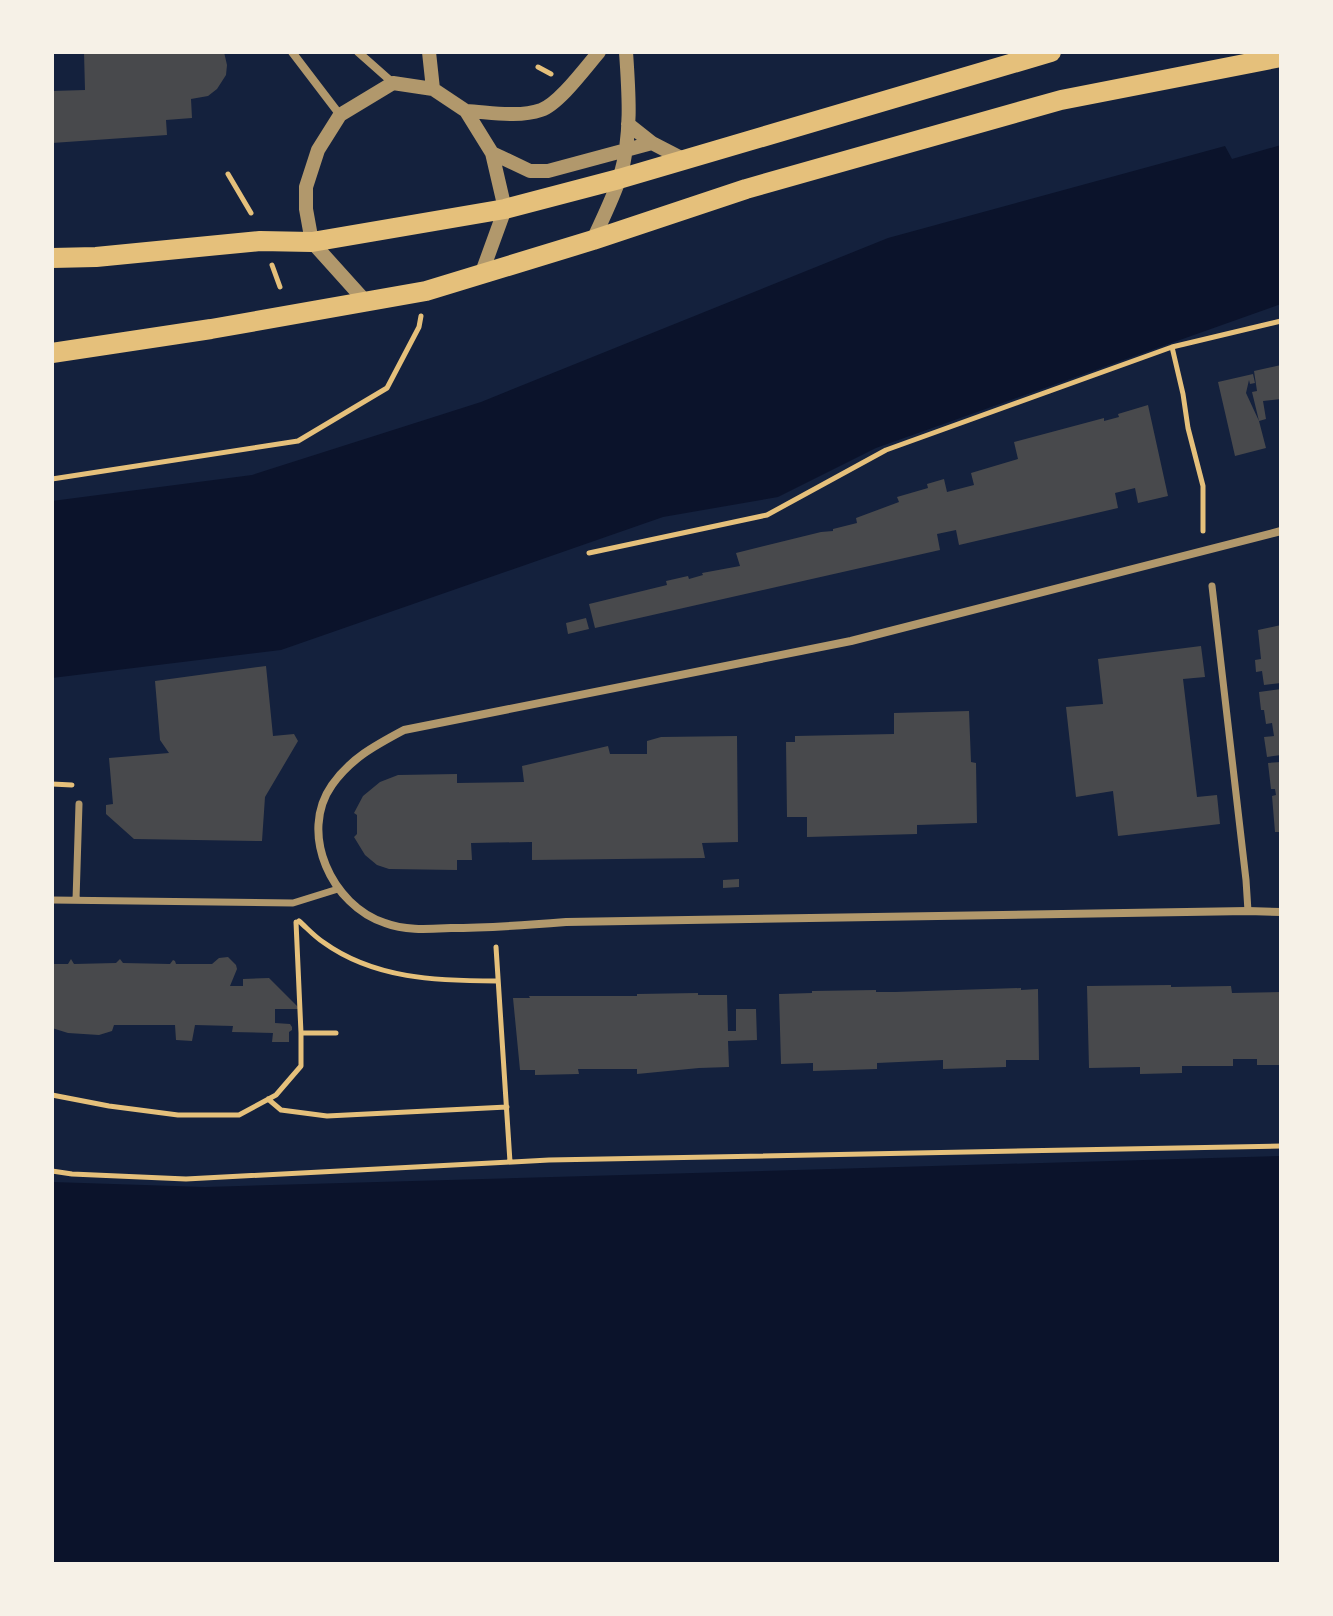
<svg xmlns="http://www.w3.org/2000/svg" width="1333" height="1616" font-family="'Roboto Condensed',sans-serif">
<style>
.water{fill:#0b132b}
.building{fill:#48494c}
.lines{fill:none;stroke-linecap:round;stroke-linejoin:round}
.path{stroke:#e5c07b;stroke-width:5}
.pedestrian{stroke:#b1986c;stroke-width:7}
.minor{stroke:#b1986c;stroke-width:8}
.tertiary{stroke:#b1986c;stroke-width:14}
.primary{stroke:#e5c07b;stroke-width:20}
</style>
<rect width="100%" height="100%" fill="#14213d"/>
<path class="water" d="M1281,145V304L876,448L778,497L663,517L281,650L52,678V501L252,475L481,402L888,238L1225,146L1232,159Z
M1281,1156V1564H52V1182L205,1187Z"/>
<path class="building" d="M84,52H224L227,65L226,75L217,89L208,96L191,99L192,118L166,120L167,135L52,143V91L85,90Z
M1281,365V399L1263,401L1266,419L1259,421L1252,392L1257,391L1254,371Z
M1253,374L1255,383L1250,384L1249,380L1246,393L1259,421L1266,448L1235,456L1218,382Z
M1148,405L1168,496L1138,503L1135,488L1115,493L1118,508L959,545L956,530L937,534L940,550L595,628L589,604L667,585L666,581L688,576L689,579L703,575L702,573L740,566L736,553L821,532L833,531V529L857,523L856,518L899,502L897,497L928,488L927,484L944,479L947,492L974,485L971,473L1018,459L1014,442L1104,418V421L1119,417L1118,414Z
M586,618L589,629L568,634L566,623Z
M1281,625V683L1264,685L1262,671L1256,672L1255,660L1261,659L1258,630Z
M1201,646L1205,677L1183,679L1197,797L1217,795L1220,824L1118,836L1113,791L1076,797L1066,707L1103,704L1098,659Z
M266,666L273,736L294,734L298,741L265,797L262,841L134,839L106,814V805L113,804L109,758L169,753L160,740L155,681Z
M1281,689V755L1267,757L1264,737L1274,736L1272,723L1266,724L1264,710H1261L1259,692Z
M969,711L971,762L976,763L977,823L917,825V834L807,837V817H787L786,742H795V736L894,734V713Z
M737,736L738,842L702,843L705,858L532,860V842L471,843L472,860H457V870L389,869L377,865L365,855L354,837L357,834V815L354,813L363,796L380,782L398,775L457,774V783L524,782L522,766L608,746L610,754H647V741L661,737Z
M1281,762V832H1275L1272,796L1276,795L1275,789H1271L1268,763Z
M739,879V887L723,888V880Z
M228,957L236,965L237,969L230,986H243V979L269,978L300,1009H275V1023L290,1024L292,1027V1030L289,1032V1042H272L273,1033L232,1032L233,1026L195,1025L192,1041L176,1040L175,1025H114L112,1031L99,1035L68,1033L52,1028V964H68L71,959L74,964L116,963L120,959L123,963L170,964L173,960L175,961L176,964H212L219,958Z
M1171,985V987L1231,986L1232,993L1281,992V1065H1257V1059H1233V1066H1182V1073L1140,1074V1067L1089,1068L1087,986Z
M1021,988V990L1038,989L1039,1060H1006V1067L943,1069V1060L877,1063V1069L813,1071V1063L781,1064L779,994L812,993V991L876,990V992H895Z
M698,993V995H727L728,1031H736V1009H756L757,1040L728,1041L729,1067L699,1068L637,1074V1069H578L579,1074L535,1075V1070H520L513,998H530L529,996H637V994Z"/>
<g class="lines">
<path class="path" d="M538,67L551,74
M228,174L251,213
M272,265L280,287
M1172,347L1183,394L1188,428L1203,486V531
M52,479L298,441L387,388L419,327L421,316
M589,553L767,515L886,450L1172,347L1281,321
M52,784L72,785
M299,921C307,928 314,936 323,942C374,979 437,981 497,981
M296,922L301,1033
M496,947L510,1162
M52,1095L109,1106L178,1115H239L276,1095L301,1066V1033H336
M268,1099L281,1110L327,1116L507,1107
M52,1171L72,1174L186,1179L549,1160L1281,1146"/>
<path class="pedestrian" d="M1212,586L1246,880L1248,911
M52,900L293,903L338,889
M76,900L79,804"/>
<path class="minor" d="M292,52L340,115
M358,52L393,83
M1281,531L851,641L404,730C376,745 351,758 332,785C298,833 332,906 385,923C406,931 429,929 451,928C490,928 528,925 566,922L1248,911L1281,912"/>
<path class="tertiary" d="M429,52L433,89
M466,111C489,112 518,118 541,110C559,104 586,67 599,52
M628,124L652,143L683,159
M492,153L530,171H548L652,143
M593,240C602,220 613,198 620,177C632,136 629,94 626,52
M366,302L312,242L306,209V187L318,150L340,115L393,83L433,89L466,111L492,153L505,209L481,275"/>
<path class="primary" d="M52,258L96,257L260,241L312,242L505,209L619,179L1051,52
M52,353L211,329L426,291L593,240L746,189L1061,100L1281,57"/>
</g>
<rect width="1333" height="1616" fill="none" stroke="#f6f1e7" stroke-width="108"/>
</svg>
